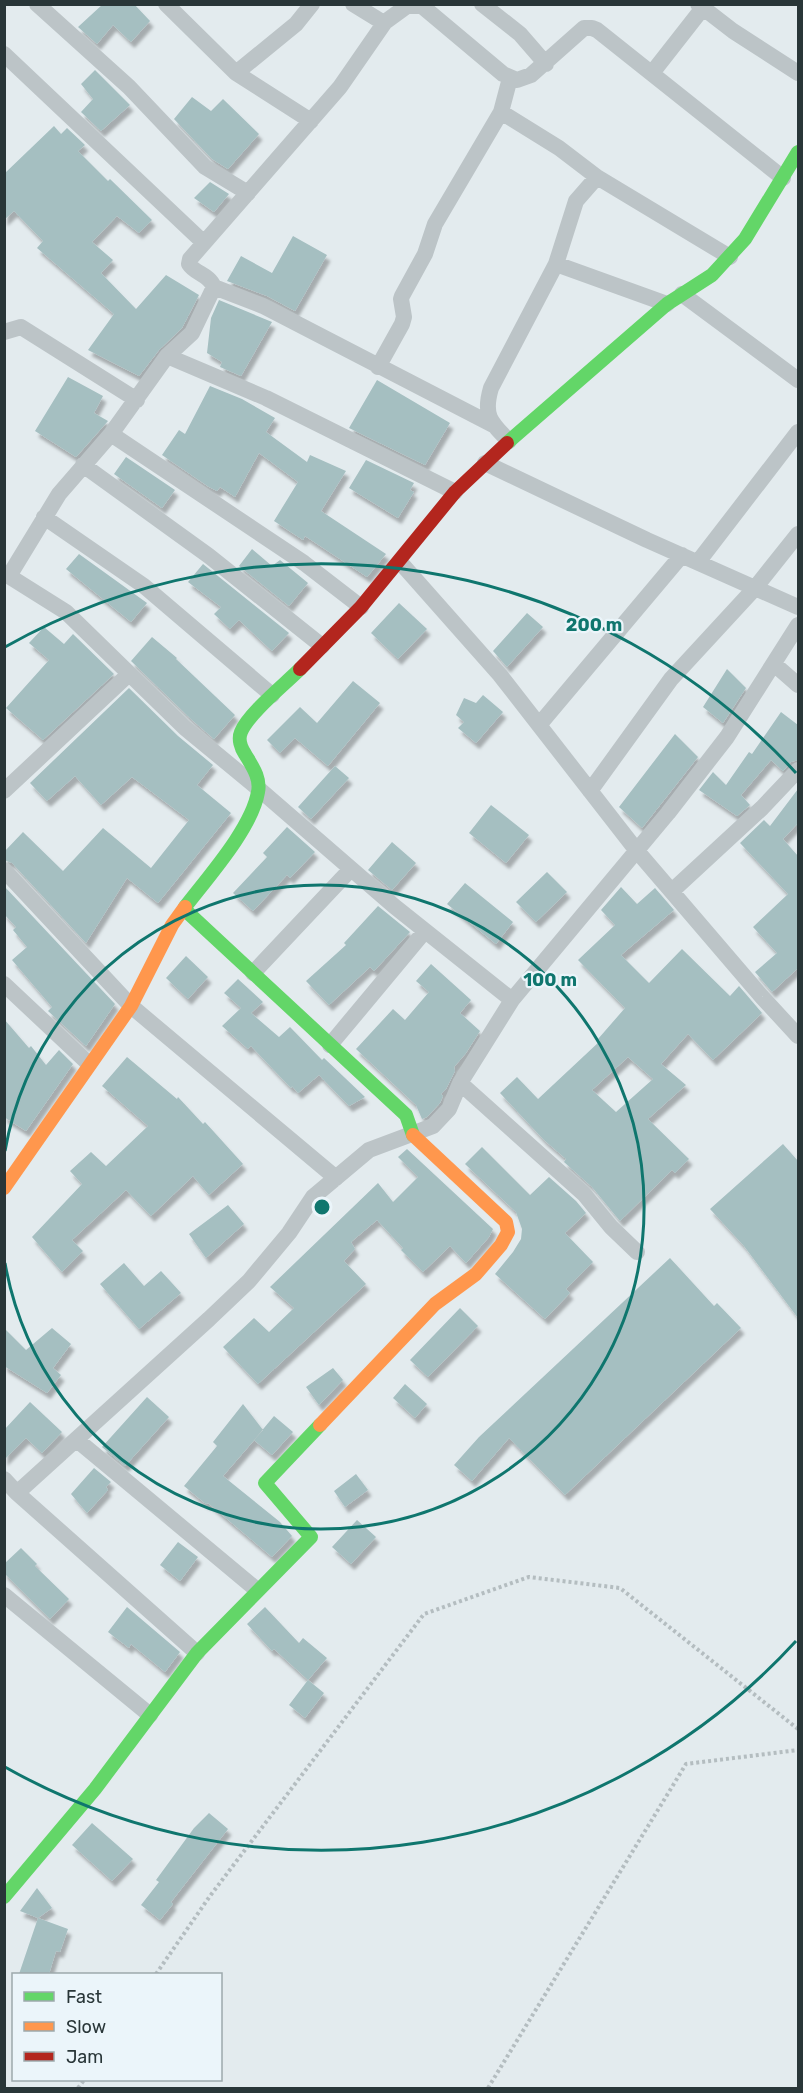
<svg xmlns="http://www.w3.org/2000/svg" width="803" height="2093" font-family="Rubik,sans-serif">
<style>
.building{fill:#a5bfc1;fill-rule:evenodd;filter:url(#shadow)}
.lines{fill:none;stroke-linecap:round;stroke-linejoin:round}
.path{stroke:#b4bdc0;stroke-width:4;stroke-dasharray:3 3;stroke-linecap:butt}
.street{stroke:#bcc4c7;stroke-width:16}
.fast{stroke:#63d668;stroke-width:14}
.slow{stroke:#ff974d;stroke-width:14}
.jam{stroke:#b3261e;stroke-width:14}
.ring{fill:none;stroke:#0f766e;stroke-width:3}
.centre{fill:#0f766e;stroke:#ebf5fa;stroke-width:3}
.ring-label{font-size:18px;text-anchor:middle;font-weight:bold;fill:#0f766e;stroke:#ebf5fa;stroke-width:4.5;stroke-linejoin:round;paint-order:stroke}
</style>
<defs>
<filter id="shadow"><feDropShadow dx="3.5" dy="6" stdDeviation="1.5" flood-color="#0004"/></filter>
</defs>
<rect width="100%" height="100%" fill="#e3ebee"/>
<path class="building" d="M103,4H134L150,21L131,42L113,25L97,44L78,27Z
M95,70L130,105L101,131L81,112L93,99L81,84Z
M192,97L211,111L223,99L259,134L228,169L212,159L174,119Z
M54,126L61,134L67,128L85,145L78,151L108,181L110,179L152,220L139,233L117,216L92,242L113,260L101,273L136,309L166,275L199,295L182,328L159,350L139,376L88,350L114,314L37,248L43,241L14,211L4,220V174Z
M210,182L229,194L214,212L194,198Z
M293,236L327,255L295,311L267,296L227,281L241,256L272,273Z
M219,300L272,322L241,376L220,367L222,362L207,353L211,318Z
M68,377L103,396L94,413L108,421L76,457L35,431Z
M377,380L450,423L425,465L349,428Z
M210,386L242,399L275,418L266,432L307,462L310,455L346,471L321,511L386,554L367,577L305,536L303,540L274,521L298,482L259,453L235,497L220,487L217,491L209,487L162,455L179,430L185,434Z
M126,457L175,490L162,508L114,474Z
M366,460L414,483L410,490L414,492L398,518L349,488Z
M252,549L272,566L280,560L308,583L289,606L239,566Z
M79,554L147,603L131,622L66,569Z
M203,564L289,633L272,651L239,620L230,629L214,614L221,607L188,582Z
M399,603L427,629L398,659L371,633Z
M527,613L543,627L507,667L493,651Z
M44,627L64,644L73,634L114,674L43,740L6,708L49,660L29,643Z
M152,637L177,658L176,659L235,715L214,739L192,720L131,661Z
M727,669L746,688L723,723L703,707Z
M353,681L380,703L328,766L295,738L280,753L267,740L300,707L317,723Z
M129,688L178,736L213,765L197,785L231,813L158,903L127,878L86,943L12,863L4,860V852L23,832L63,871L103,828L151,868L189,820L132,777L101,805L75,776L47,801L30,783Z
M483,695L503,712L476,743L458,728L464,722L456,715L464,698L476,703Z
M781,712L798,725V760L791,762L783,771L771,760L741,795L750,805L737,816L699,790L713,772L726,785L749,752L752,754Z
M675,734L698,757L642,828L619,807Z
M335,766L349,778L311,819L298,807Z
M798,789V823L783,839L798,856V968L772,992L755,972L777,953L753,927L788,894L740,843L764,820L770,826Z
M491,805L529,835L506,863L469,833Z
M287,827L315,852L290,878L287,875L253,911L233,893L267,857L263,853Z
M392,842L416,863L392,890L368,870Z
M547,872L567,892L536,922L516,902Z
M465,883L513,922L496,944L447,904Z
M4,886L115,1004L86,1046L48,1011L52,1007L12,960L27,947L13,930L16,927L4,914Z
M621,887L637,904L655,888L674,910L621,955L649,983L682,949L730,996L739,986L762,1013L713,1060L688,1034L661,1064L686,1085L648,1119L689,1159L675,1173L672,1170L620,1221L592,1187L564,1162L566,1159L544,1140L500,1093L517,1077L538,1099L600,1041L598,1039L625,1008L578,960L615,925L601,910ZM628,1057L653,1079L616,1112L592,1090Z
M378,906L410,932L374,971L370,967L329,1005L306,981L346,945L344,943Z
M186,956L208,977L188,999L166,978Z
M431,964L471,1000L460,1013L480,1031L466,1053L454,1067L455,1071L446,1089L441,1094L443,1096L440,1103L427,1117L422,1119L416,1105L356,1049L393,1009L405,1020L429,992L416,981Z
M238,979L263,1002L251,1013L279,1037L290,1027L322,1060L324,1058L365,1097L349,1106L319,1075L298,1093L292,1086L291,1088L251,1046L248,1049L222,1026L241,1008L224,993Z
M4,1019L29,1048L31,1046L46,1065L59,1050L73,1064L26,1131L4,1117Z
M127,1057L177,1099L178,1097L203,1124L205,1122L243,1164L209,1195L193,1176L151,1216L126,1190L72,1240L83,1251L62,1272L32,1237L82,1184L70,1171L91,1152L106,1166L148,1126L102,1086Z
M783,1144L798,1161V1318L744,1246L710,1209Z
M482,1147L530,1195L549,1177L576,1201L586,1213L565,1233L593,1262L566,1289L570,1293L545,1319L495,1274L513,1252L521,1239L522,1229L516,1212L465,1164Z
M407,1149L493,1229L489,1237L466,1263L450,1246L423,1272L401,1250L403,1248L377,1220L351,1242L355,1249L344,1261L366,1284L258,1384L223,1347L254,1318L269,1332L294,1308L270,1287L378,1183L393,1202L418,1177L398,1157Z
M228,1205L244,1224L206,1258L189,1234Z
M670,1258L714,1306L717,1303L741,1328L565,1495L509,1438L472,1481L454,1465L479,1437Z
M124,1263L144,1286L161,1271L181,1293L139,1329L100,1284Z
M460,1308L478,1326L428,1377L410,1360Z
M4,1328L26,1350L52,1328L71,1344L53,1368L61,1375L47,1393L4,1366Z
M333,1368L343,1380L319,1405L306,1387Z
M405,1384L427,1404L415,1418L393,1398Z
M147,1397L169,1417L125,1466L102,1447Z
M30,1402L62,1432L42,1453L26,1438L4,1460V1430Z
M243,1404L263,1430L223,1476L280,1522L292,1536L272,1557L208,1503L206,1504L184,1486L217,1446L213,1442Z
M274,1416L293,1432L272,1455L254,1440Z
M94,1468L111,1482L106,1487L108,1490L87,1513L71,1494Z
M356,1474L368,1490L345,1507L334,1491Z
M357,1520L376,1537L351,1564L332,1547Z
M178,1542L198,1557L180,1581L160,1565Z
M21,1548L37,1564L35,1566L69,1599L50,1619L4,1573V1564Z
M127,1607L180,1652L165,1672L131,1644L129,1648L108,1632Z
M265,1607L299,1643L303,1638L327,1658L308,1680L274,1649L272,1651L247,1624Z
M308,1680L324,1693L305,1718L289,1705Z
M209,1813L228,1829L171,1902L173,1904L160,1920L141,1905L159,1882L156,1880L194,1828Z
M92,1823L133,1859L112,1881L72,1845Z
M37,1888L52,1908L38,1918L20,1911Z
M38,1918L68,1929L60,1952L56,1951L49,1974H19Z"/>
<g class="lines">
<path class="path" d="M156,1974L210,1896L424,1614L529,1577L620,1588L798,1729
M78,2088L84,2080
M488,2088L686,1764L798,1750"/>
<path class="street" d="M37,4L129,87L205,167L248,193
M166,4L236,73L311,121
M353,4L379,20L385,22
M482,4L520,34L546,64
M698,4L733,31L798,73
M4,54L203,242
M236,73L296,24L312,4
M652,73L706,4
M501,112L559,148L597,177L576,201L556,264L491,388C483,415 490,422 509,441
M597,177L730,257
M556,264L667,304
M214,287L263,306L493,425
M682,294L798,380
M4,332L21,327L137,400
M167,356L266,398L455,492
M378,367L402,324L404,317L401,299L402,296L425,254L435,224L501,112L510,78
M111,434L304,563L361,607
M485,463L647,540L798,607
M83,465L209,556L322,646
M44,517L144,586L272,695
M400,562L500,675L637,851L762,997L798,1036
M698,562L798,432
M4,573L66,612L185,728L259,789L394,906L512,1000
M9,576L59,494L111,434L167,356L192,333L214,287C209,274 195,274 189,264L190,259L340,87L385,22L407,6H422L503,74L517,80L531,75L584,28H592L597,30L783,178
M774,664L798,685
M539,725L682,555
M4,791L129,674
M590,791L671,679L755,588L798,534
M4,870L131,1006L336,1178
M672,891L762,808L798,770
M253,973L351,869
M4,984L89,1064
M330,1045L425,931
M460,1083L584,1194L611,1227L637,1252
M77,1440L257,1590
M4,1479L17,1493L197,1653
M17,1493L209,1319L249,1281L289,1233L313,1197L369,1150L433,1126L449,1109L460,1083L512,1000L668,813L727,737L798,625
M4,1595L150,1715"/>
<path class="fast" d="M507,443L667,304L712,275L745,239L798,152
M185,907C208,877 252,828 258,792C261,778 252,766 245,754C241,748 238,739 241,732C248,714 285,684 300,669
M184,909L406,1115L413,1135
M4,1897L95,1789L197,1653L311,1537L265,1483L320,1425"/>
<path class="slow" d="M4,1188L131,1006L172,925L185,907
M320,1425L435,1304L476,1274L501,1245L508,1232L506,1222L413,1135"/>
<path class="jam" d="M300,669L361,607L455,492L507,443"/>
</g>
<g class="ring">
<path d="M5 1151A322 322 0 1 1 5 1263"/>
<path d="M796 1641A643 643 0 0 1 5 1767M5 647A643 643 0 0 1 796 773"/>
</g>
<circle cx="322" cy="1207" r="9" class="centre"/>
<g class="ring-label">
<text x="594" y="631">200 m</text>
<text x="550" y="986">100 m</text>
</g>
<rect width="803" height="2093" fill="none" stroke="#293638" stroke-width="12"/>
<rect x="12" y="1973" width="210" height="108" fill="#ebf5fa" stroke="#9da9ac" stroke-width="1.5"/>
<rect x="24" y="1992" width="30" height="9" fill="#63d668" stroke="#9da9ac" stroke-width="1.5"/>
<text x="66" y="2003" font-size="18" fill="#293638">Fast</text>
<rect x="24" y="2022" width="30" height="9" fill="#ff974d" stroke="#9da9ac" stroke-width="1.5"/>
<text x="66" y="2033" font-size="18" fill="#293638">Slow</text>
<rect x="24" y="2052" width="30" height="9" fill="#b3261e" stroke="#9da9ac" stroke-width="1.5"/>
<text x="66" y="2063" font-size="18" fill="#293638">Jam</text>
</svg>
